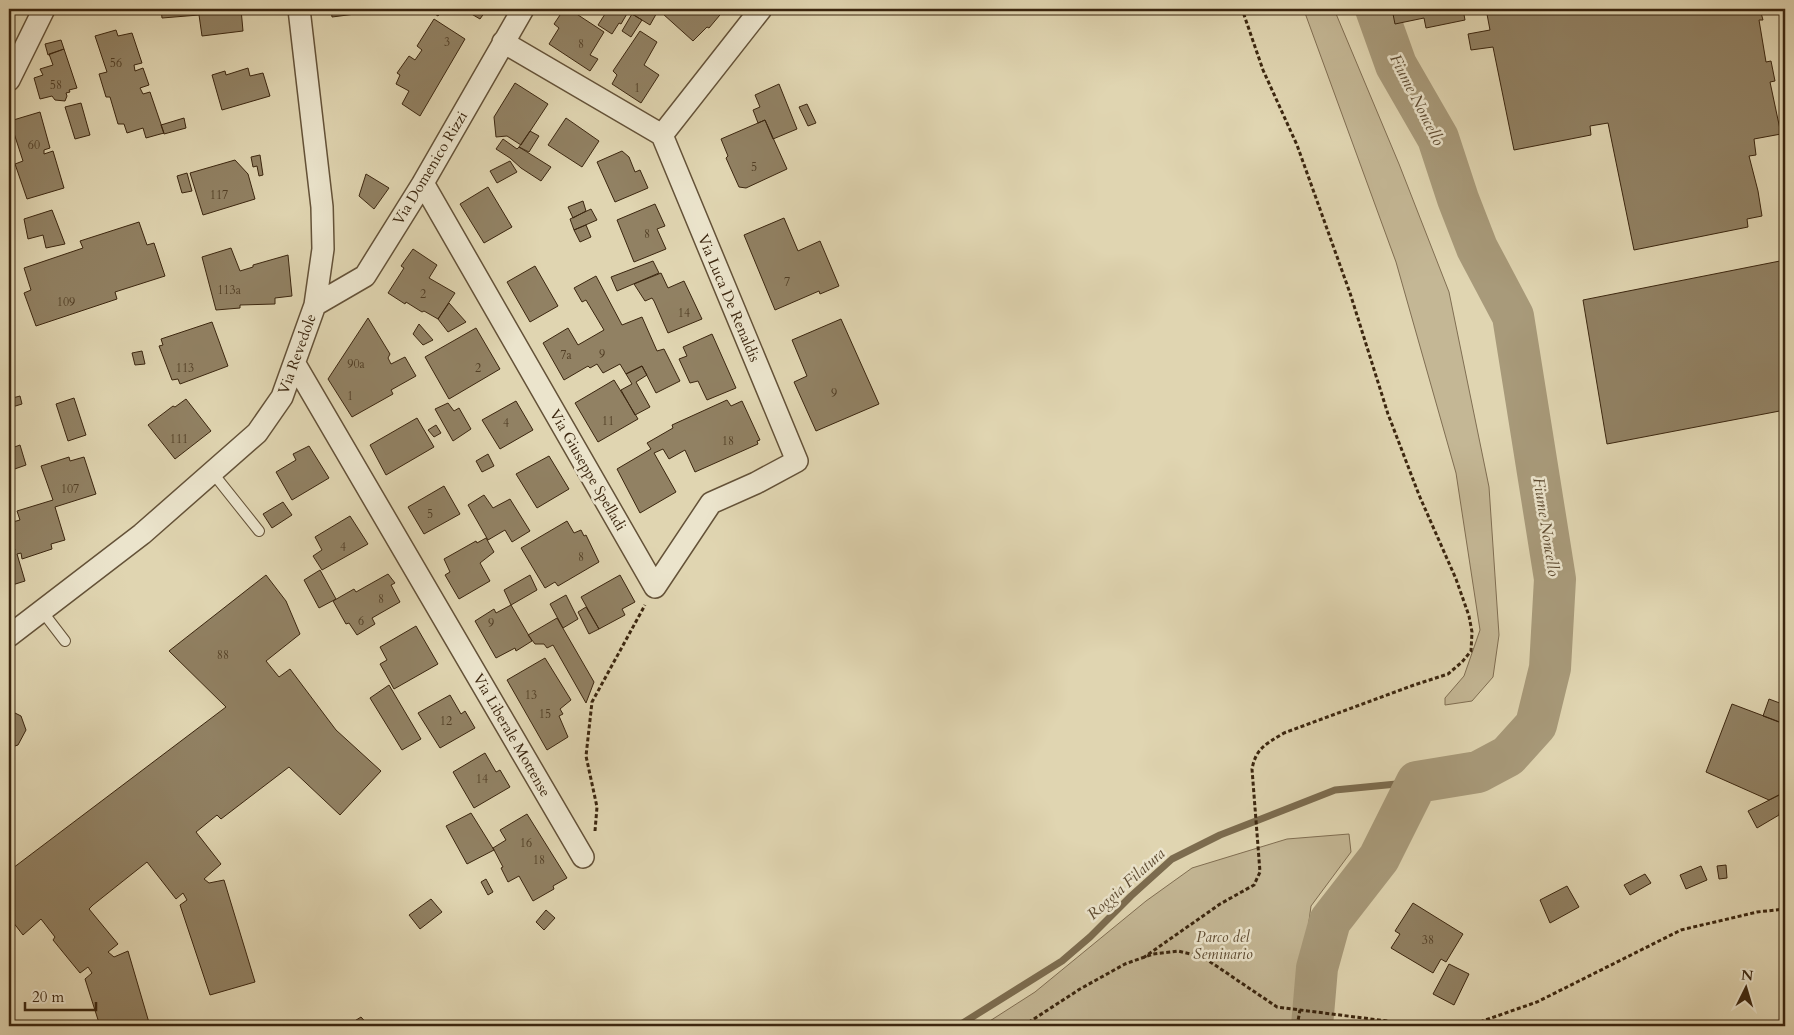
<svg xmlns="http://www.w3.org/2000/svg" width="1794" height="1035" font-family="Cardo,serif">
<style>
.green{fill:#c4b795;stroke:#806e52}
.lines{fill:none;stroke-linecap:round;stroke-linejoin:round}
.stream{stroke:#7c6c4f;stroke-width:7}
.river{stroke:#a89a7a;stroke-width:42}
.building{fill:#918163;stroke:#3b260f}
.service-casing{stroke:#645238;stroke-width:12}
.minor-casing{stroke:#645238;stroke-width:24}
.path{stroke:#3b260f;stroke-width:3;stroke-dasharray:4 2.5;stroke-linecap:butt}
.service{stroke:#ebe4cc;stroke-width:10}
.minor{stroke:#ebe4cc;stroke-width:21}
.labels{text-anchor:middle;dominant-baseline:central;stroke-width:5;stroke-linejoin:round;paint-order:stroke}
.number-label{font-size:12px;fill:#503d24}
.street-label{font-size:15px;fill:#3b260f;stroke:#ebe4cc}
.park-label{font-size:15px;font-style:italic;fill:#5d4a30;stroke:#ebe4cc}
.water-label{font-size:16px;font-style:italic;fill:#5c492f;stroke:#ebe4cc}
</style>
<rect width="100%" height="100%" fill="#e0d5b1"/>
<filter id="stains"><feTurbulence type="fractalNoise" baseFrequency=".004" numOctaves="4"/><feColorMatrix values="0 0 0 0 .2 0 0 0 0 .09 0 0 0 0 .02 0 0 0 .5 -.17"/></filter>
<radialGradient id="worn" r=".72"><stop offset=".6" stop-color="#630" stop-opacity="0"/><stop offset="1" stop-color="#630" stop-opacity=".3"/></radialGradient>
<path class="green" d="M1302,9H1334L1399,164L1449,292L1489,487L1499,635L1493,677L1472,701L1445,705V698L1464,676L1480,630L1456,473L1396,262L1305,13Z
M1349,834L1351,852L1311,906L1295,1026H982L1035,992L1146,901L1192,868L1287,839Z"/>
<g class="lines">
<path class="stream" d="M958,1026L1062,961L1090,937L1131,896L1172,859L1220,835L1335,790L1417,782"/>
<path class="river" d="M1312,1026L1317,968L1330,921L1379,858L1417,782L1478,772L1508,756L1536,725L1550,668L1555,579L1513,316L1477,248L1458,199L1438,138L1396,65L1376,9"/>
</g>
<path class="building" d="M161,9H241L243,31L202,36L199,15L162,18Z
M318,9H363V13L332,17L331,10L318,13Z
M427,9H443L438,16Z
M463,9H487L480,19Z
M564,9H569L604,32L590,55L598,59L590,71L549,44L559,28L554,24Z
M606,9H623L628,12L621,24L619,23L612,34L598,25L605,14L603,13Z
M631,9H659L650,25L629,12Z
M667,9H725L709,28L707,27L693,41L663,14Z
M1392,9H1463L1465,20L1426,28L1424,18L1395,24Z
M1486,9H1760L1763,20H1759L1766,62L1771,61L1775,81L1770,82L1781,134L1754,139L1756,155L1749,156L1758,191L1762,216L1747,219L1748,227L1634,250L1608,123L1590,126L1591,135L1514,150L1493,47L1471,50L1468,34L1490,30Z
M632,14L642,20L631,37L622,31Z
M434,19L465,39L420,116L402,104L409,91L396,84L400,75L397,73L409,56L415,60L422,50L417,46Z
M116,30L118,36L132,33L142,63L134,65L135,71L143,68L149,85L140,88L143,94L150,92L164,133L146,138L143,128L127,133L124,124H118L110,97H106L99,74L107,72L95,36Z
M640,31L657,42L644,65L659,75L641,103L612,84L617,75L613,71Z
M61,40L64,49L48,55L45,44Z
M64,49L77,88L69,90L70,92L66,93L67,96L65,101L55,100L52,96L40,99L34,78L43,75L40,69L53,65L49,54Z
M248,68L250,76L263,73L270,96L222,110L212,75L225,71L226,75Z
M515,83L548,104L521,145L507,136L496,137L494,117Z
M779,84L797,129L773,139L765,120L758,123L753,110L760,107L755,95Z
M81,103L90,135L75,139L65,107Z
M807,104L816,123L808,126L799,107Z
M40,112L50,148L44,150V154L53,151L64,188L27,199L15,164L23,161L10,121Z
M184,118L186,128L164,134L161,125Z
M566,118L599,141L582,167L548,145Z
M765,120L787,169L746,188L739,187L726,158L728,156L721,139Z
M530,131L539,136L529,152L519,147Z
M503,139L517,149L519,147L551,167L541,181L521,168L510,158L496,149Z
M622,151L629,157L635,172L640,170L648,188L615,202L597,162Z
M260,155L263,175L259,176L257,166L253,167L251,157Z
M235,160L248,174L255,199L203,215L190,173Z
M510,161L517,172L497,183L490,171Z
M187,173L192,191L182,193L177,176Z
M366,174L389,188L374,209L359,196Z
M488,187L512,227L484,243L460,204Z
M583,201L586,211L573,218L568,207Z
M655,204L665,226L657,229L666,249L634,262L617,220Z
M591,209L597,220L574,230L570,219Z
M52,210L65,244L46,248L43,235L28,239L24,219Z
M784,218L798,251L820,241L839,286L820,294L819,291L775,310L744,235Z
M139,222L147,245L154,243L165,276L115,292L117,299L36,326L24,293L31,290L24,268L83,248L80,241Z
M586,225L591,237L580,242L574,230Z
M231,248L240,271L253,267V265L288,255L292,296L275,298V304L240,305V308L216,310L202,257Z
M413,249L437,265L429,278L455,293L438,319L424,311L422,312L406,302L405,304L388,293L404,268L401,266Z
M1785,260V410L1607,444L1583,300Z
M653,261L659,273L617,291L611,277Z
M535,266L558,306L530,322L507,282Z
M661,273L668,288L684,281L702,319L668,333L654,301L652,298L645,301L634,284Z
M596,276L622,325L642,317L657,351L664,349L680,381L656,393L642,366L626,374L620,364L603,373L597,364L590,368L588,366L564,380L543,343L568,328L578,345L604,330L586,300L582,302L574,288Z
M449,303L466,322L448,332L438,319Z
M368,318L390,354L388,358L391,364L405,357L416,376L391,390L393,394L352,417L328,379Z
M841,319L879,404L816,431L794,382L807,376L792,340Z
M212,322L228,366L180,384L178,379L172,380L159,346L163,345L161,339Z
M419,324L433,340L423,345L413,334Z
M476,328L500,369L449,399L425,357Z
M712,334L736,388L707,400L698,381L690,383L679,359L687,356L683,347Z
M142,351L145,364L135,365L132,353Z
M642,366L647,375L636,382L650,407L635,415L621,390L632,384L626,374Z
M614,380L638,419L598,442L575,403Z
M20,396L22,404L9,408V399Z
M74,398L86,435L68,441L56,404Z
M186,399L211,431L175,459L148,425L173,406L175,407Z
M727,400L731,406L742,401L760,440L757,441L758,444L695,472L685,450L669,459L663,449L654,453L676,492L640,513L617,469L651,449L647,443L673,428L672,425Z
M516,401L533,430L500,449L482,420Z
M448,403L454,411L459,408L471,429L453,441L435,409Z
M417,418L434,447L386,475L370,445Z
M436,425L441,433L434,437L428,430Z
M20,445L26,465L9,471V449Z
M309,446L329,478L292,500L276,472L296,460L293,454Z
M488,454L494,466L482,472L476,461Z
M549,456L569,489L537,508L516,474Z
M69,457L70,461L84,457L96,494L55,507L65,540L51,544L52,549L22,559L21,553L17,554L25,581L9,586V552L15,550L9,531V523L20,520L17,511L53,500L41,466Z
M444,486L460,514L424,534L408,507Z
M484,495L493,508L510,499L530,531L512,542L505,530L488,540L468,505Z
M283,502L292,515L272,528L263,514Z
M350,516L368,544L322,570L313,556L322,550L315,537Z
M567,521L574,533L581,530L584,536L586,535L599,562L558,586L555,582L545,588L521,548Z
M486,538L494,552L480,563L490,581L459,599L445,575L450,572L444,559L476,541L477,543Z
M320,570L336,599L319,608L304,580Z
M388,574L395,583L391,585L400,602L372,618L375,624L357,635L349,623L346,624L333,601L354,589L356,592Z
M266,575L286,601L300,634L266,661L279,677L290,669L336,730L381,771L340,815L289,767L221,819L217,815L196,832L221,864L204,879L209,883L224,880L255,982L210,995L180,905L187,900L183,893L176,899L147,862L93,905L89,909L118,944L108,952L114,957L128,951L150,1026H100L85,979L92,973L88,967L80,973L53,940L55,937L41,919L23,935L9,917V871L226,707L169,651Z
M530,575L537,590L511,605L504,590Z
M620,575L635,602L622,609L625,615L599,629L581,597Z
M566,595L578,619L563,628L550,604Z
M511,605L532,641L516,651L515,648L496,658L475,621L494,609L496,613Z
M586,607L599,629L589,634L578,612Z
M557,618L594,682L586,703L553,645L547,648L544,644H535L528,635Z
M416,626L438,664L394,689L380,664L387,660L380,647Z
M545,658L571,700L560,709L563,714L559,716L568,737L547,750L507,680Z
M389,685L421,739L402,750L370,698Z
M450,695L461,714L465,711L475,728L440,748L418,713Z
M1769,699L1785,705V719L1784,724L1763,716Z
M1732,704L1785,724V762L1781,794L1769,800L1706,772Z
M9,710L21,716L26,730L18,745L9,748Z
M485,753L496,772L500,770L510,787L474,808L453,772Z
M1781,794L1779,815L1757,828L1748,811Z
M471,813L494,850L467,864L446,826Z
M527,814L567,878L553,886L554,889L533,901L519,876L508,882L501,868L503,867L493,848L506,840L500,830Z
M1726,865L1727,878L1719,879L1717,866Z
M1701,866L1707,880L1686,889L1680,875Z
M1645,874L1651,883L1630,895L1624,885Z
M486,879L493,892L488,895L481,882Z
M1567,886L1579,907L1550,923L1540,900Z
M431,899L442,912L420,929L409,915Z
M1413,903L1463,934L1446,962L1441,959L1433,973L1391,948L1400,934L1395,931Z
M546,910L555,918L544,930L536,922Z
M1449,964L1469,974L1454,1005L1433,994Z
M361,1017L369,1026H357L353,1022Z"/>
<g class="lines">
<g class="service-casing">
<path id="service" d="M212,472L259,531
M42,611L65,641"/>
</g>
<g class="minor-casing">
<path id="minor" d="M9,80L44,9
M662,135L761,9
M423,183L655,587L711,503L756,483L797,461L662,135L503,42
M315,305L365,276L423,183L523,9
M295,364L583,857
M9,636L142,534L257,433L282,397L315,305L323,249L322,207L299,9"/>
</g>
<path class="path" d="M595,831L597,807L586,756L592,702L645,605
M1143,958L1220,904L1254,885L1260,872L1252,769C1256,748 1266,744 1284,733L1414,685L1448,674L1462,662L1471,651L1472,632L1469,616L1456,579L1419,495L1388,414L1350,293L1297,145L1263,70L1242,9
M1023,1026L1080,989L1125,964L1153,954L1178,951L1203,957L1277,1007L1426,1026L1474,1024L1537,1002L1681,930L1757,912L1785,909
M1297,1026L1300,1010"/>
<use href="#service" class="service"/>
<use href="#minor" class="minor"/>
</g>
<g class="labels">
<g class="number-label">
<text x="447" y="42">3</text>
<text x="581" y="44">8</text>
<text x="116" y="63">56</text>
<text x="56" y="85">58</text>
<text x="637" y="88">1</text>
<text x="34" y="145">60</text>
<text x="754" y="167">5</text>
<text x="219" y="195">117</text>
<text x="647" y="234">8</text>
<text x="787" y="282">7</text>
<text x="229" y="290">113a</text>
<text x="423" y="294">2</text>
<text x="66" y="302">109</text>
<text x="684" y="313">14</text>
<text x="602" y="354">9</text>
<text x="566" y="355">7a</text>
<text x="356" y="364">90a</text>
<text x="185" y="368">113</text>
<text x="478" y="368">2</text>
<text x="834" y="393">9</text>
<text x="350" y="396">1</text>
<text x="608" y="421">11</text>
<text x="506" y="423">4</text>
<text x="179" y="439">111</text>
<text x="728" y="441">18</text>
<text x="70" y="489">107</text>
<text x="430" y="514">5</text>
<text x="343" y="547">4</text>
<text x="581" y="557">8</text>
<text x="381" y="599">8</text>
<text x="361" y="621">6</text>
<text x="491" y="623">9</text>
<text x="223" y="655">88</text>
<text x="531" y="695">13</text>
<text x="545" y="714">15</text>
<text x="446" y="721">12</text>
<text x="482" y="779">14</text>
<text x="526" y="843">16</text>
<text x="539" y="860">18</text>
<text x="1428" y="940">38</text>
</g>
<g class="street-label">
<text transform="translate(430 168) rotate(-59)">Via Domenico Rizzi</text>
<text transform="translate(729 298) rotate(67)">Via Luca De Renaldis</text>
<text transform="translate(297 354) rotate(-70)">Via Revedole</text>
<text transform="translate(588 470) rotate(60)">Via Giuseppe Spelladi</text>
<text transform="translate(512 735) rotate(60)">Via Liberale Mottense</text>
</g>
<g class="park-label">
<text x="1223" y="937">Parco del<tspan x="1223" dy="17">Seminario</tspan></text>
</g>
<g class="water-label">
<text transform="translate(1417 100) rotate(63)">Fiume Noncello</text>
<text transform="translate(1546 527) rotate(81)">Fiume Noncello</text>
<text transform="translate(1126 884) rotate(-42)">Roggia Filatura</text>
</g>
</g>
<rect width="1794" height="1035" fill="none" stroke="#e0d5b1" stroke-width="30"/>
<rect x="10" y="10" width="1774" height="1015" fill="none" stroke="#3b260f" stroke-width="2.5"/>
<rect x="15" y="15" width="1764" height="1005" fill="none" stroke="#3b260f"/>
<g transform="translate(1746 988) rotate(5)" stroke="#ebe4cc" stroke-width="4" paint-order="stroke">
<path d="M0-4L9 19L0 12L-9 19Z" fill="#3b260f"/>
<text y="-8" font-size="14" font-weight="bold" text-anchor="middle" fill="#3b260f">N</text>
</g>
<path d="M25 1002v8h71v-8" fill="none" stroke="#3b260f" stroke-width="2.5"/>
<text x="32" y="1002" font-size="15" fill="#3b260f" stroke="#ebe4cc" stroke-width="4" paint-order="stroke">20 m</text>
<rect width="100%" height="100%" filter="url(#stains)"/>
<rect width="100%" height="100%" fill="url(#worn)"/>
</svg>
